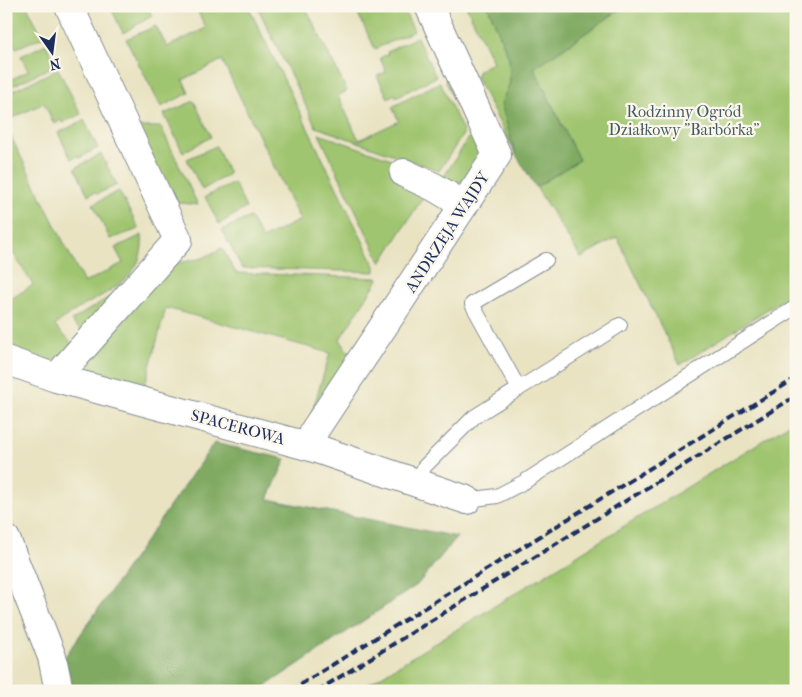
<svg xmlns="http://www.w3.org/2000/svg" width="802" height="697" font-family="'IM FELL French Canon',serif">
<style>
.green{fill:#a0c56f;stroke:#5e7a66}
.forest{fill:#80aa62;stroke:#4e6c60}
.lines{fill:none;stroke-linecap:round;stroke-linejoin:round}
.service-casing{stroke:#828990;stroke-width:16}
.minor-casing{stroke:#828990;stroke-width:30}
.service{stroke:#fff;stroke-width:14}
.minor{stroke:#fff;stroke-width:28}
.rail{stroke:#1b2f5e;stroke-width:4;stroke-dasharray:8 4;stroke-linecap:butt}
.labels{text-anchor:middle;dominant-baseline:central;stroke-width:4.5;stroke-linejoin:round;paint-order:stroke}
.park-label{font-size:16px;fill:#435c63;stroke:#fbf7ec}
.street-label{font-size:16px;fill:#1b2f5e;stroke:#fbf7ec}
</style>
<rect width="100%" height="100%" fill="#fbf7ec"/>
<filter id="ink" filterUnits="userSpaceOnUse"><feTurbulence type="fractalNoise" baseFrequency=".02" numOctaves="2"/><feDisplacementMap in="SourceGraphic" scale="10" xChannelSelector="R" yChannelSelector="G"/><feConvolveMatrix kernelMatrix="1 2 1 2 8 2 1 2 1" color-interpolation-filters="sRGB"/></filter>
<filter id="wash" filterUnits="userSpaceOnUse"><feTurbulence type="fractalNoise" baseFrequency=".0096" numOctaves="4" result="noise"/><feDisplacementMap in="SourceGraphic" scale="20" xChannelSelector="R" yChannelSelector="G"/><feGaussianBlur stdDeviation="1.12" result="paint"/><feColorMatrix in="noise" values="0 0 0 0 0 0 0 0 0 0 0 0 0 0 0 0 0 1.4 0 .05"/><feComposite in="paint" operator="in"/></filter>
<g filter="url(#wash)">
<rect width="100%" height="100%" fill="#e9e3c2"/>
<path class="green" d="M10,6H27L43,37L16,48L6,27V8Z
M110,6H147L152,16L123,33Z
M195,6H248L375,266V272L242,268L222,230L250,217L262,239L300,220L222,60L183,80L189,93L161,107L126,39L156,26L167,47L206,28Z
M257,6H305L347,91L338,96L359,140L399,121L392,107L440,82L464,133L439,171L316,127Z
M368,6H402L414,31L375,49L358,14Z
M466,6H488L509,58L510,82L502,104L515,153L476,77L479,70L493,62Z
M625,6H796V291L680,365L617,237L581,258L536,187L579,160L534,68Z
M417,37L436,77L396,97L395,94L388,98L377,76L386,72L380,58L388,54L387,52Z
M46,44L56,65L6,89V82L28,71L21,56Z
M58,69L81,114L62,123L61,120L54,124L44,103L6,121V94Z
M451,76L485,151L464,182L441,181L471,134L445,80Z
M194,101L211,137L183,152L164,114Z
M84,120L98,148L79,158L78,155L71,159L58,133Z
M6,127L84,283L123,263L115,248L142,235C147,290 84,296 55,326L73,344C68,349 61,357 54,360C38,366 18,353 6,342V302L33,285L6,242Z
M136,127H161L198,205L173,202Z
M319,134L429,172L427,191L381,263Z
M216,146L229,174L202,190L187,159Z
M101,154L117,185L97,194L95,192L88,195L75,168Z
M234,183L246,208L219,224L205,197Z
M119,191L139,229L110,239L93,204Z
M222,248L236,273L379,278L340,339L353,360L310,419L330,353L166,308L143,392L82,372V357L173,264L203,258Z
M128,285L83,333L71,321Z
M796,420V691H357Z"/>
<path class="forest" d="M488,6H625L534,68L579,160L536,187L515,153L501,104L510,82L509,58Z
M214,443L286,459L268,499L457,537L417,585L258,691H74L64,658Z"/>
</g>
<g filter="url(#ink)">
<g class="lines">
<g class="service-casing">
<path id="service" d="M519,389L472,304L546,260
M419,482L424,467L474,417L620,325
M467,500L497,496L524,482L796,307"/>
</g>
<g class="minor-casing">
<path id="minor" d="M404,173L434,187L464,205
M6,360L56,378L311,447L467,500
M56,378L178,240L69,6
M311,447L314,431L497,155L429,6
M6,539L52,657L59,691"/>
</g>
<use href="#service" class="service"/>
<use href="#minor" class="minor"/>
<path class="rail" d="M290,691L796,378
M317,691L796,396"/>
</g>
</g>
<g class="labels">
<g class="park-label">
<text x="684" y="111">Rodzinny Ogród<tspan x="684" dy="18">Działkowy "Barbórka"</tspan></text>
</g>
<g class="street-label">
<text transform="translate(447 232) rotate(-57)">ANDRZEJA WAJDY</text>
<text transform="translate(238 427) rotate(15)">SPACEROWA</text>
</g>
</g>
<rect width="802" height="697" fill="none" stroke="#fbf7ec" stroke-width="25"/>
<g transform="translate(52 52) rotate(166)" stroke="#fbf7ec" stroke-width="4" paint-order="stroke">
<path d="M0-4L9 19L0 12L-9 19Z" fill="#1b2f5e"/>
<text y="-8" font-size="14" font-weight="bold" text-anchor="middle" fill="#1b2f5e">N</text>
</g>
</svg>
